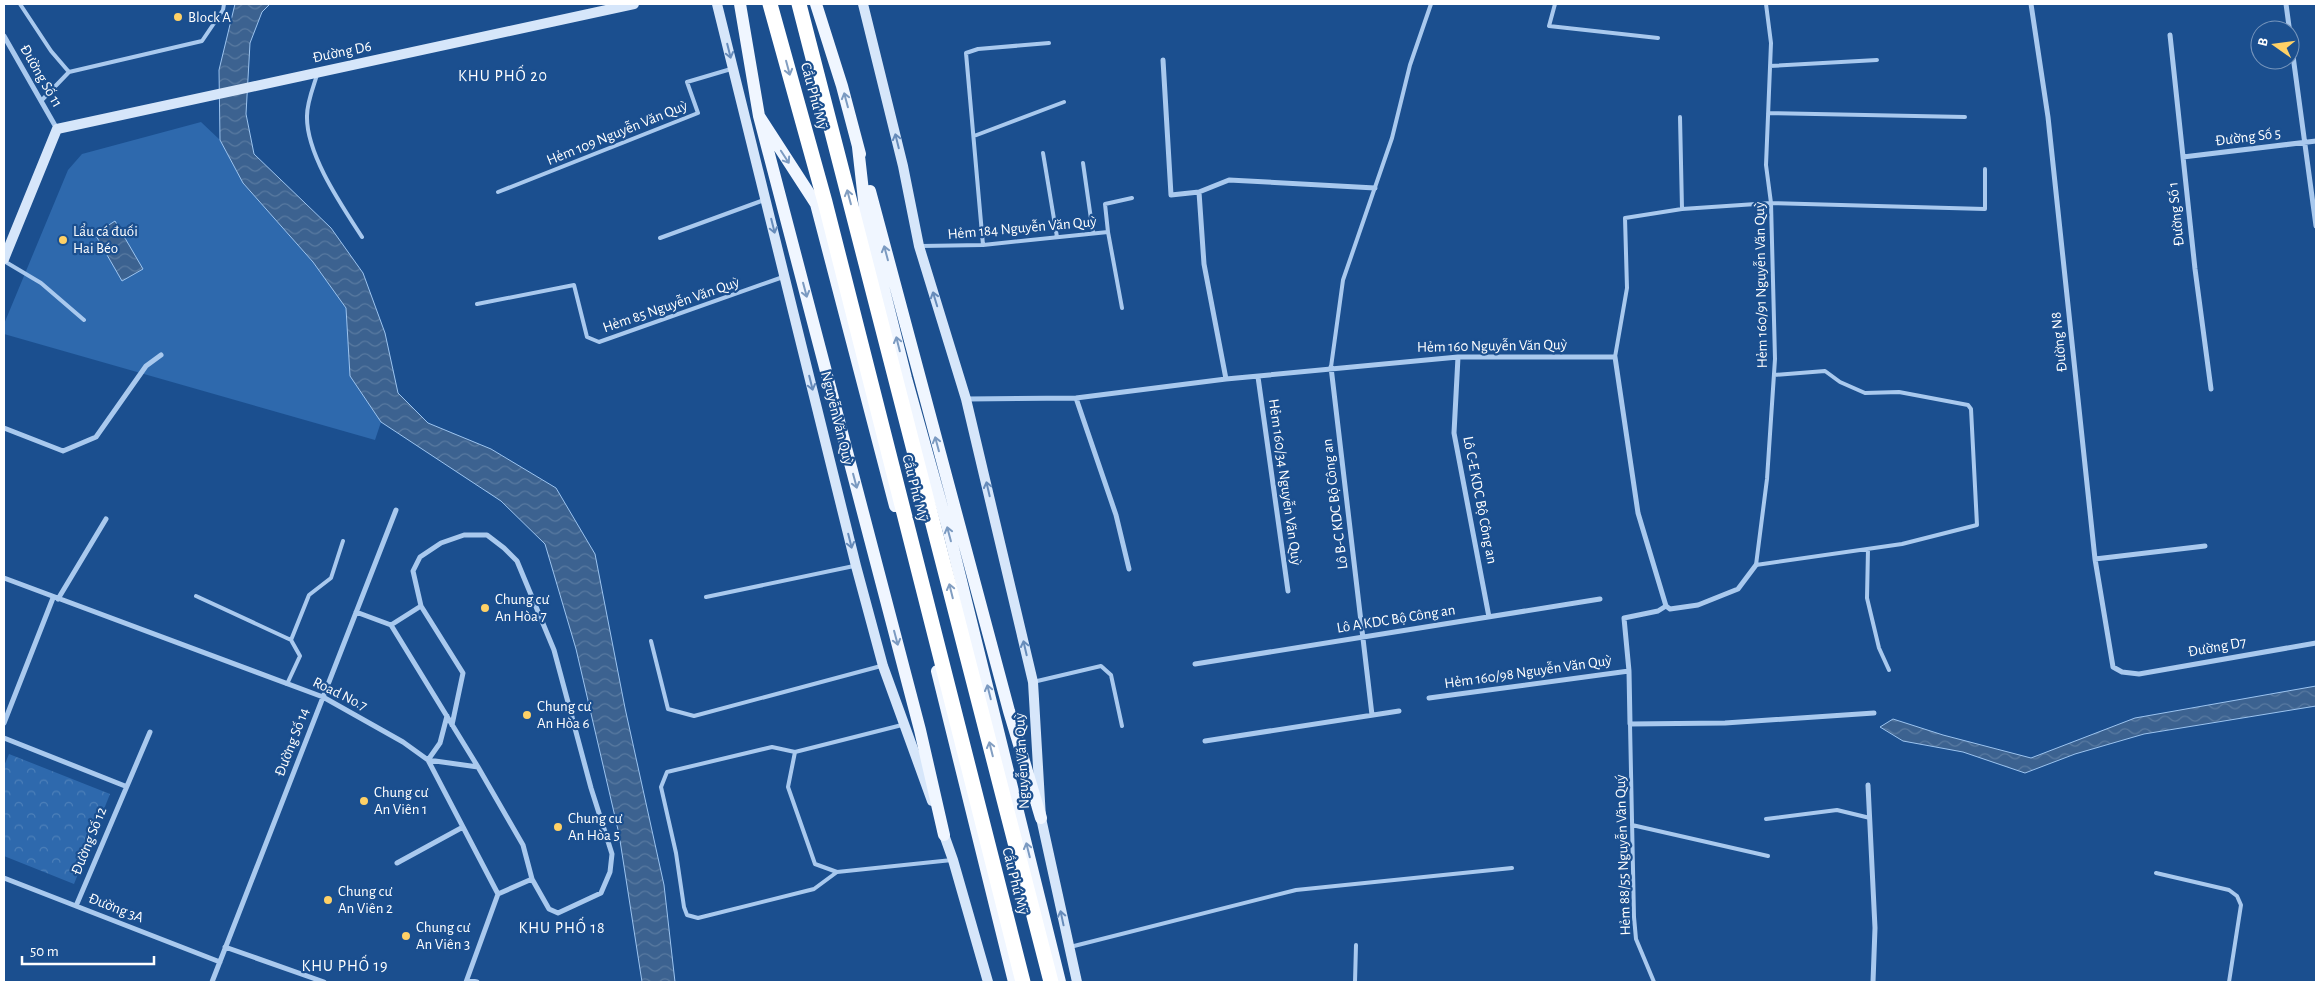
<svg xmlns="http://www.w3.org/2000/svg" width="2320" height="986" font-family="'Alegreya Sans',sans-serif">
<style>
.park{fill:url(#park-crowns)}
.pitch{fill:#2e69ad}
.water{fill:url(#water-waves);stroke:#9cc4f0}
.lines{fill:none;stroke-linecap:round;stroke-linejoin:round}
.lane{stroke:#a9c9ee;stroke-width:4}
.street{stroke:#a9c9ee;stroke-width:5}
.secondary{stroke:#d6e6fa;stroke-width:10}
.primary{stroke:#f0f6ff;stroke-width:12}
.highway{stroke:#fff;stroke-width:15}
.oneway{stroke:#668bba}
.oneway2{stroke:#829ec1}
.oneway3{stroke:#7b9ac1}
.poi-dot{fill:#ffd166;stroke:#1b4f8f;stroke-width:2}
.labels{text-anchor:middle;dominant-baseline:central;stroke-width:4.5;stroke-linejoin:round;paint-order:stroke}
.poi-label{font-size:15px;fill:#fff;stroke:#1b4f8f;text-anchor:start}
.street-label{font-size:15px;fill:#fff;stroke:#1b4f8f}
.neighbourhood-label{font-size:16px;letter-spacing:1px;fill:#fff;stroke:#1b4f8f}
</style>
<defs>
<pattern id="park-crowns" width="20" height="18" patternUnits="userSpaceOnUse" patternTransform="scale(1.25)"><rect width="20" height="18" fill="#2e69ad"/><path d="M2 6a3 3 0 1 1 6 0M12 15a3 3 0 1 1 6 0" fill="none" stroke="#4d80b9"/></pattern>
<pattern id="water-waves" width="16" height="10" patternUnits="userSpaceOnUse" patternTransform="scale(1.25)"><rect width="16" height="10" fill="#3c6290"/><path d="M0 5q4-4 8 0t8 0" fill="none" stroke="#597aa1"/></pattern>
</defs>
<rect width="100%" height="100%" fill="#1b4f8f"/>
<path class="park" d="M9,754L110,794L74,884L4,856V766Z"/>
<path class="pitch" d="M201,122L220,140L243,183L313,262L346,308L350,376L381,422L375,440L4,334V324L68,170L82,154Z"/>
<path class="water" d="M235,4H270L262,12L250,43L246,114L254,154L331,228L363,273L385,333L398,393L428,423L491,449L556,488L595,554L625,708L664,885L675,982H642L619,834L576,649L545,544L501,501L381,422L350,376L346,308L313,262L243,183L220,140L219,70Z
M115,221L143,269L122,281L95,234Z
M2316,686V706L2144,734L2075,754L2025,773L1963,752L1903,741L1880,727L1893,719L1943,735L2031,758L2135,718Z"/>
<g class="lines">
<path class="lane" d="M20,4L51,51L69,72L41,101
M1555,4L1549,26L1658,38
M1766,4L1771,43L1766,165L1771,203L1775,359L1767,479L1756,565L1902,544L1977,525L1971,409L1968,405L1899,392L1865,393L1840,382L1825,371L1774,375
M1770,66L1877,60
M69,72L202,41L223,10L224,4
M317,75C313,88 307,102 307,116C306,154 342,206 362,237
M1768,113L1965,117
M974,136L1064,102
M1043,153L1057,237
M1083,163L1093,233
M498,192L698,113L687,82L731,69
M1682,209L1771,203L1985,209V169
M1108,232L1105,204L1132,198
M660,238L764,200
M983,245L966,53L978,49L1049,43
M921,246L983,245L1108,232L1122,308
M4,261L41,283L84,320
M477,304L574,285L587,337L599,342L783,277
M1615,357L1627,288L1625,218L1682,209L1680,117
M1331,367L1343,280L1392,138L1410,65L1431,4
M1868,549L1867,598L1879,648L1889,670
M196,596L291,640L300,656L287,684
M706,597L854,566
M291,640L309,595L331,578L343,541
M651,641L668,709L694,716L881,666
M1033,682L1101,666L1111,675L1122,726
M1630,724L1634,917L1636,939L1654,982
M902,725L795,752L788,787L815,864L837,872L952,860
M795,752L772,747L667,772L661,787L676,853L684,907L687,915L698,918L814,889L837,872
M1766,819L1837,810L1870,818
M1632,825L1768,856
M2156,873L2229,890L2237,896L2241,905L2229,982
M1070,947L1296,890L1512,868
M1355,982L1356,945"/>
<path class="street" d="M2031,4L2048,117L2095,559L2113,667L2122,672L2139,674L2316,643
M2286,4L2316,226
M2170,35L2195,269L2211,389
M4,36L57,129
M1163,60L1171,195L1199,192L1229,180L1375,188
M2183,157L2316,141
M1199,192L1204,264L1226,379
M1458,357L1454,433L1489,617
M1331,367L1372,715
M1258,377L1288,591
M1076,398L1116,515L1129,569
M967,399L1076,398L1226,379L1458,357H1615L1638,513L1666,606L1658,611L1624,618L1629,671L1630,724L1725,723L1874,713
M4,428L63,451L96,437L146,366L161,355
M2095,559L2205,546
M4,578L323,697L403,742L428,760L498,894L466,982
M58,599L106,519
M421,606L463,673L452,725
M1666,606L1670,609L1698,605L1738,589L1756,565
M356,612L391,625L478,767L523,845L532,879L498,894
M391,625L421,606L413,571L420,557L441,543L464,535H487L504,548L517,561L554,650L591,788L612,854L610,872L601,893L558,913L549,909L532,879
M1195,664L1600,599
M1429,698L1629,671
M4,723L53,598
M4,738L125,786
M1205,741L1399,711
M428,760L478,767
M428,760L440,743L447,716
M1868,785L1875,928L1873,982
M397,863L463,827
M4,878L220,962
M76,906L150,732
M225,947L324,982
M467,980L477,982
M212,982L396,510"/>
<path class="secondary" d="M717,4L856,566L883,666L932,801
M863,4L903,166L919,246L966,399L1033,682L1041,818L1077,982
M4,259L57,129L634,4
M942,829L953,860L988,982"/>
<path class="primary" d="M740,4L759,116L920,730L944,835
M816,4L842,86L860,154
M759,116L816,204L895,506
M858,147L866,218L906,378L949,532L1060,982
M870,191L1009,711L1041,818
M937,671L1014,982"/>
<path class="highway" d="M770,4L825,202L1023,982
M799,4L1051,982"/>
</g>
<defs><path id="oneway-shaft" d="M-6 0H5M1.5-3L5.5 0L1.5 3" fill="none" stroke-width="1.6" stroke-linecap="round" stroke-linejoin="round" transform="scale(1.25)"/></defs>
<g class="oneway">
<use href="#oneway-shaft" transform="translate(729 51) rotate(76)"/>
<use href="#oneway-shaft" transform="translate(897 141) rotate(-104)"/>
<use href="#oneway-shaft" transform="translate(773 226) rotate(76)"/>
<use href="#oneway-shaft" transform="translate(935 299) rotate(-107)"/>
<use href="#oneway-shaft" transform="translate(811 383) rotate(76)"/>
<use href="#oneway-shaft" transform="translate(988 489) rotate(-103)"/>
<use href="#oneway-shaft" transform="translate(850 541) rotate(76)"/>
<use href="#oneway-shaft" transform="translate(1025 648) rotate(-103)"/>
<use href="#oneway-shaft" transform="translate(1062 918) rotate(-102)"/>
</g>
<g class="oneway2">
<use href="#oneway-shaft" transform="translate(788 68) rotate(75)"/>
<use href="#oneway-shaft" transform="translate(849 197) rotate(-105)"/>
<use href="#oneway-shaft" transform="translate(951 591) rotate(-104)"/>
<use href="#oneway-shaft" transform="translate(991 749) rotate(-104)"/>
</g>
<g class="oneway3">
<use href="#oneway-shaft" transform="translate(846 100) rotate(-105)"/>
<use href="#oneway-shaft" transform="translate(785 157) rotate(57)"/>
<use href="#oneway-shaft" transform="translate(886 253) rotate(-105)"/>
<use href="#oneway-shaft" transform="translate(805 290) rotate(75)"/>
<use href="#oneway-shaft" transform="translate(898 344) rotate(-104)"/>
<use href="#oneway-shaft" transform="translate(937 444) rotate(-105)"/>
<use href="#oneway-shaft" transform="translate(855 481) rotate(75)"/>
<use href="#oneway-shaft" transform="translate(949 534) rotate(-105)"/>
<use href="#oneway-shaft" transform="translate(896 638) rotate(75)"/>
<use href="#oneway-shaft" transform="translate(989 692) rotate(-104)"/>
<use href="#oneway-shaft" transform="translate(1028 850) rotate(-104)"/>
</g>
<g class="poi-dot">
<circle cx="178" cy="17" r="5"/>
<circle cx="63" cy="240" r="5"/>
<circle cx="485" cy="608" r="5"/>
<circle cx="527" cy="715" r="5"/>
<circle cx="364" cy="801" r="5"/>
<circle cx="558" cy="827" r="5"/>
<circle cx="328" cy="900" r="5"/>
<circle cx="406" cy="936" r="5"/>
</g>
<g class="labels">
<g class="poi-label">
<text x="188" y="17">Block A</text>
<text x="73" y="231">Lẩu cá đuối<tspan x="73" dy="17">Hai Béo</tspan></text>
<text x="495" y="599">Chung cư<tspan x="495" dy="17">An Hòa 7</tspan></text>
<text x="537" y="706">Chung cư<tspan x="537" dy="17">An Hòa 6</tspan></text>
<text x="374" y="792">Chung cư<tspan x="374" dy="17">An Viên 1</tspan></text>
<text x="568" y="818">Chung cư<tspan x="568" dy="17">An Hòa 5</tspan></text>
<text x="338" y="891">Chung cư<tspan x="338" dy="17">An Viên 2</tspan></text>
<text x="416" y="927">Chung cư<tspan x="416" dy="17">An Viên 3</tspan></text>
</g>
<g class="street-label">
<text transform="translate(342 52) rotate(-12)">Đường D6</text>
<text transform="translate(41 76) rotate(60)">Đường Số 11</text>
<text transform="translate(814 96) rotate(75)">Cầu Phú Mỹ</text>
<text transform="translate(617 133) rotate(-22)">Hẻm 109 Nguyễn Văn Quỳ</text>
<text transform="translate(2248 137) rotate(-7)">Đường Số 5</text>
<text transform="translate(2176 214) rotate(-96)">Đường Số 1</text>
<text transform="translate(1022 228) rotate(-5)">Hẻm 184 Nguyễn Văn Quỳ</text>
<text transform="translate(1761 285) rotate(-91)">Hẻm 160/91 Nguyễn Văn Quỳ</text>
<text transform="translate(671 305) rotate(-19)">Hẻm 85 Nguyễn Văn Quỳ</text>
<text transform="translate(2059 342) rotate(-96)">Đường N8</text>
<text transform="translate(1492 346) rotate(-1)">Hẻm 160 Nguyễn Văn Quỳ</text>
<text transform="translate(837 418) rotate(76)">Nguyễn Văn Quỳ</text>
<text transform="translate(1285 482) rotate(82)">Hẻm 160/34 Nguyễn Văn Quỳ</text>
<text transform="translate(915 488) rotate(76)">Cầu Phú Mỹ</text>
<text transform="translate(1480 500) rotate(79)">Lô C-E KDC Bộ Công an</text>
<text transform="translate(1335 504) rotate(-97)">Lô B-C KDC Bộ Công an</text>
<text transform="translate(1396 619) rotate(-9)">Lô A KDC Bộ Công an</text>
<text transform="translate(2217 647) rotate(-10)">Đường D7</text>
<text transform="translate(1528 672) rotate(-8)">Hẻm 160/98 Nguyễn Văn Quỳ</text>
<text transform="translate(340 694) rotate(26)">Road No.7</text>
<text transform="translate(292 742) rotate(-69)">Đường Số 14</text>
<text transform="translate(1022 761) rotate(-93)">Nguyễn Văn Quỳ</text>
<text transform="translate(89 841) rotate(-68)">Đường Số 12</text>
<text transform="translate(1623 855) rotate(-92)">Hẻm 88/55 Nguyễn Văn Quý</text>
<text transform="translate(1015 881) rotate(76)">Cầu Phú Mỹ</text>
<text transform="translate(116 908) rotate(21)">Đường 3A</text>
</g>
<g class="neighbourhood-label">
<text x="503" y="76">KHU PHỐ 20</text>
<text x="562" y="928">KHU PHỐ 18</text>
<text x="345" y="966">KHU PHỐ 19</text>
</g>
</g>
<rect width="2320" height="986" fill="none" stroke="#ffffff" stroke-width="10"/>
<g transform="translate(2275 45) rotate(284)"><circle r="24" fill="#1b4f8f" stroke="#7695bc"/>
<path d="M0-4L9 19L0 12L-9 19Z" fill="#ffd166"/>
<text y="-8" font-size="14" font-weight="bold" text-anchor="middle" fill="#ffffff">B</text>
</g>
<path d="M22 956v8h132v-8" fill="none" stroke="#ffffff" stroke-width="2.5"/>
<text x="30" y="956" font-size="15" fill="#ffffff" stroke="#1b4f8f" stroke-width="4" paint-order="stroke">50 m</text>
</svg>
